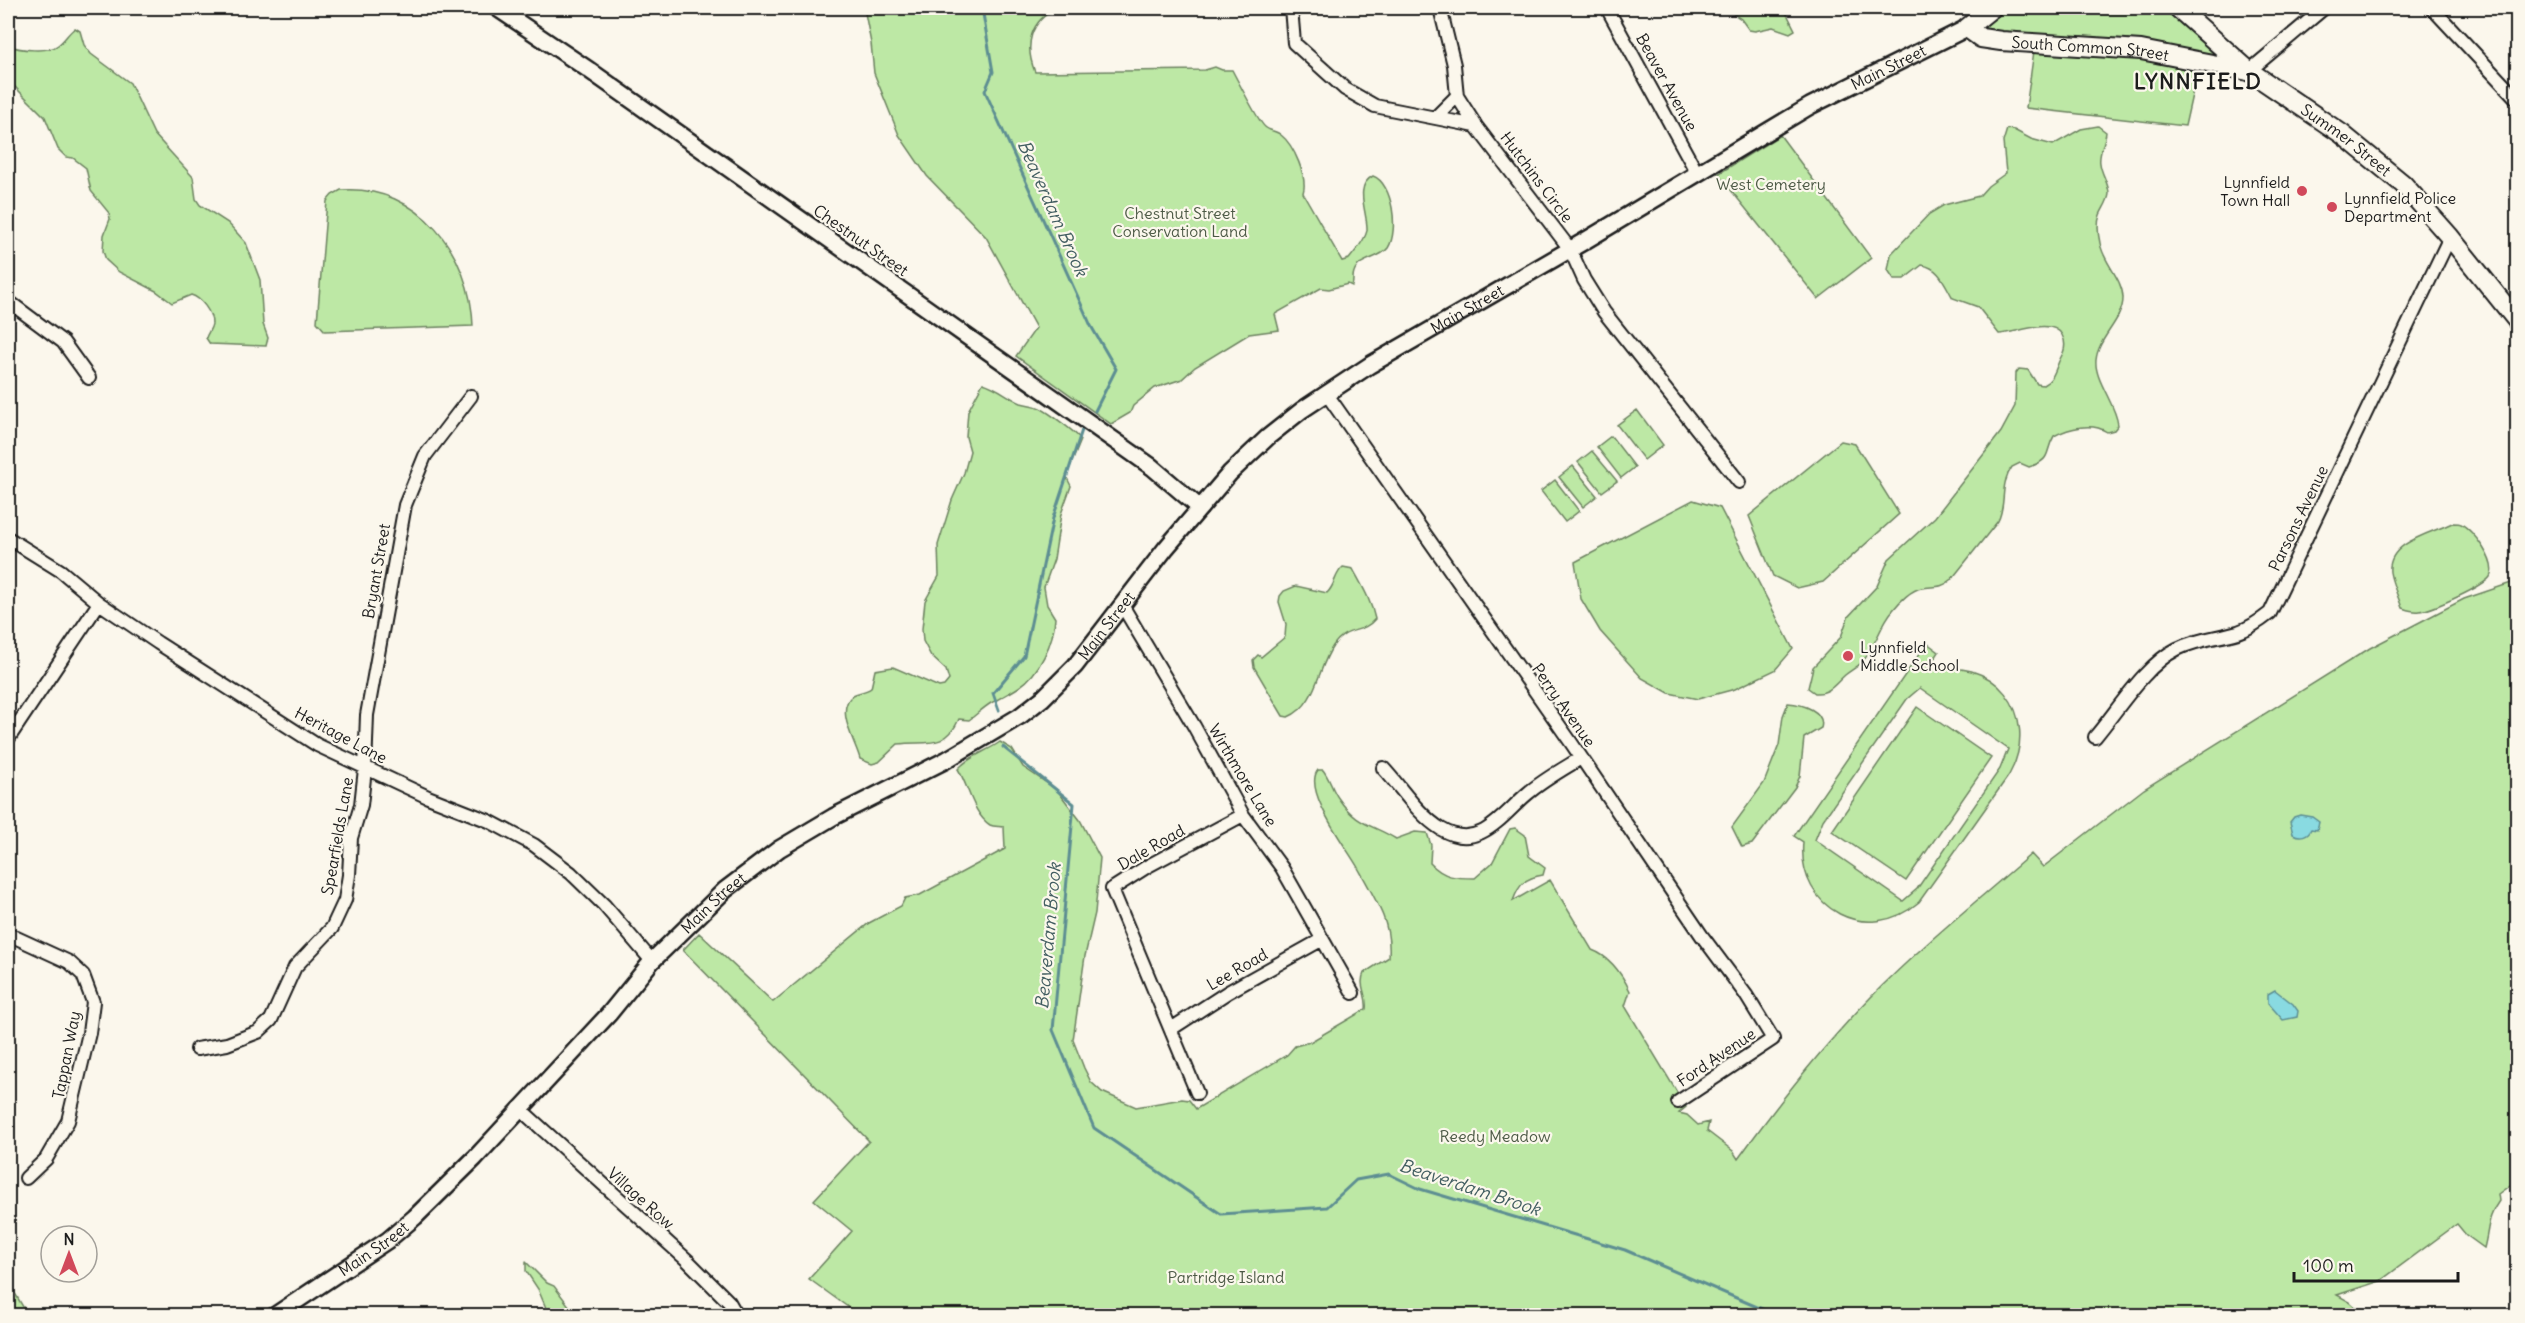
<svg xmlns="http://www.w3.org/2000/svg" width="2525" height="1323" font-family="Delius,sans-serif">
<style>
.green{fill:#bde8a5;stroke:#6c8260;stroke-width:1.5;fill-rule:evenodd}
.water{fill:#89dae1;stroke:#5d8e92;stroke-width:1.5}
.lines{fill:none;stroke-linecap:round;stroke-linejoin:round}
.stream{stroke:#5d8e92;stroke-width:3}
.minor-casing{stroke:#1c1c1c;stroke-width:16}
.tertiary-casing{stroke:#1c1c1c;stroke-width:20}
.secondary-casing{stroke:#1c1c1c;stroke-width:22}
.minor{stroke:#fbf7ec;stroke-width:12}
.tertiary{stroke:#fbf7ec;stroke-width:15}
.secondary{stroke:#fbf7ec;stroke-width:18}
.poi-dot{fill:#d1495b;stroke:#fbf7ec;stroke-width:2}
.labels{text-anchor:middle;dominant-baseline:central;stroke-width:4.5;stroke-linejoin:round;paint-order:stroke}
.street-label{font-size:16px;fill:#1c1c1c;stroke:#fbf7ec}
.poi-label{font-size:16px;fill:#1c1c1c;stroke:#fbf7ec;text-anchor:start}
.park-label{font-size:16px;fill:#4c5945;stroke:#fbf7ec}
.water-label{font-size:18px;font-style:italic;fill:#425e61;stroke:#fbf7ec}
.district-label{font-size:22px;font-weight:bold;letter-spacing:1.5px;fill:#1c1c1c;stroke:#fbf7ec}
</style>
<rect width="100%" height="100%" fill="#fbf7ec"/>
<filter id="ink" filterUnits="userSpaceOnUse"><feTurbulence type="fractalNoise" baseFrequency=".0167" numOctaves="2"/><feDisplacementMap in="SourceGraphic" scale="12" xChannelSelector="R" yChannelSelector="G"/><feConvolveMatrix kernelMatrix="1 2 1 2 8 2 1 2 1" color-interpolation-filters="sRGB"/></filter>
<g filter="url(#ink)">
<path class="green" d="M864,8H1057C1030,21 1024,45 1035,72L1205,70L1215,67L1222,70H1232C1237,79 1259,123 1265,127C1269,131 1277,131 1281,135C1294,145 1308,178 1303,193L1342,261L1349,259C1354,253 1366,239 1367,230C1368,213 1353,186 1373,176C1393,183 1399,231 1388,248C1380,259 1359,258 1354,272C1352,277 1354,281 1352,286L1348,284L1329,289L1321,288L1275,314L1279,330L1249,334L1195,367L1182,379L1155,388L1133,406L1130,413L1111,424L1016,356L1036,328L986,237L927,176L899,135L874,73L871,43Z
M1725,8H1784L1795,30L1790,33L1773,27L1755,31L1749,30L1741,19Z
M2004,8H2164L2212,47L2221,57C2171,48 2121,40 2070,36C2042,34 2010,40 1984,28Z
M75,28L80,31L84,45L91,54L130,83L154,134L193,177L196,199L200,205L228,223L246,243L260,280L263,324L268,338L266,346L210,344L206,338C207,333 211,330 212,324C212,312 201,298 191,295L172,303L156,291L119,272L106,260L103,251L104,235L110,219L109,213L91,191L86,168L73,158L66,157L58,149L45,117L11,83L8,78V45C18,50 49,53 58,45C65,40 68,33 75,28Z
M2034,51L2140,58L2198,68L2185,126L2026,108Z
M2098,126L2106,132C2105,143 2098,154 2100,163C2101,174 2109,183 2109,194C2108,202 2103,208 2100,215C2097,223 2098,234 2100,243C2103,262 2122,278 2123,297C2124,320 2098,337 2096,360C2094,380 2116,404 2118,425L2114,430L2107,432C2092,422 2069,428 2054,436C2044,453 2053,459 2029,467L2020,463L2012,467C1999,485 2007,504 1998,521L1951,580C1941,589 1934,586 1922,588C1912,589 1899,602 1893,610C1880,625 1876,646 1863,661C1858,667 1851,670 1845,675C1835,684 1830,694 1815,693L1808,688L1813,667L1841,637L1848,617L1877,586L1889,559L1935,517L2001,432L2015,406L2016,373L2019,369L2028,370L2037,384L2043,385C2055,379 2055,368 2061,357C2065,350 2066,342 2062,335C2052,317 2017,333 1999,334L1978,307L1953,298C1944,283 1940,268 1922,265L1904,279H1894L1888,270L1891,254L1929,214L1944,205L1979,196L1988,186L2006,173L2003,142L2007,129L2014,130L2031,139L2053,145L2081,129Z
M1780,135L1871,258L1818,299L1718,174Z
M341,190C419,184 471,255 473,326L325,331L317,322L327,201L332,195Z
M983,383C997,387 1008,397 1021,403C1027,405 1034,405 1040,408C1048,412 1077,433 1081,440L1068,472L1067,478L1071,486L1061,514L1054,559L1044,587L1047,605L1055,618C1054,642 1039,674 1019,687C1010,693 1000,698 991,703C983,708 976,715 969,720L959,719C945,751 925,740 898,744L879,762L872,764L860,759C856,742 834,710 853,695C858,692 866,692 871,688L875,670L893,667L939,687L944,686L949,680L946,670L931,656L923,641L922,629L925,601L939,576L938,545L952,500L964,473L970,451L966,437L968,411Z
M1637,410L1663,445L1644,460L1617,425Z
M1611,436L1635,467L1621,478L1597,447Z
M1841,441L1855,444L1899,514L1823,582L1797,588L1773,576L1749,516Z
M1592,451L1617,481L1602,492L1578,462Z
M1573,466L1597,496L1583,507L1559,477Z
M1555,480L1579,511L1565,522L1541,491Z
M1693,500L1720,508L1793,649L1775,670L1735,689L1698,699L1669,693L1642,678L1600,631L1581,599L1575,562Z
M2452,523C2452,523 2460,523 2461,524C2473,530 2498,563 2490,577C2484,586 2432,610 2420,611C2413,612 2408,610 2402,608C2398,596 2392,584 2390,572C2387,542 2432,533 2452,523Z
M1343,567L1353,569C1362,586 1371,600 1375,619C1362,635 1347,625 1333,646C1317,669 1317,705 1288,717L1283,716L1254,667L1253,660L1258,655L1261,657L1285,637L1286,624L1279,602L1280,596L1284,591L1296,586L1327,593C1335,586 1335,573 1343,567Z
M2517,581V1180L2498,1194L2499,1201C2487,1217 2489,1230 2484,1248L2466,1235L2457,1224L2380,1281L2337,1295L2350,1302L2364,1315H859L809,1279L852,1231L814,1200L869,1141L683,950L699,933L773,1002L869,923L901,906L905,898L920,895L1005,849L1004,827C999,826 994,827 990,825C973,814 968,785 958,769C969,756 986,752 1000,742L1012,749L1023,767L1057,790L1080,820L1100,858L1095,913L1085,956L1073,1040L1084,1068L1091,1082L1102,1092L1136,1107L1182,1099L1189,1100L1196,1109L1287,1055L1295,1046L1310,1042L1366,1009C1368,995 1358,986 1364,973L1389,957C1390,943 1388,929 1383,916C1376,899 1366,882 1357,866C1347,848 1302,790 1318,770H1323C1330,779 1332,790 1339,799C1357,826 1372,824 1396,839L1415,832L1427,833L1431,845L1430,863C1444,878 1456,878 1475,878L1492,863L1510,829L1515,828L1525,835L1529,856L1545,868L1543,875C1525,878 1519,884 1513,901L1550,880L1592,950C1611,957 1622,974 1630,991L1625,1006L1686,1107L1679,1113L1687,1115L1698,1125L1709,1122L1707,1131L1733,1151L1738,1159C1779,1102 1822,1047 1871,997C1921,946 1977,901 2031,854L2043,867L2144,789L2370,648L2464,599Z
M1927,643L1939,652L1926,672C1992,652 2043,714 2009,775L1919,902C1868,946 1797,910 1803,842L1794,836ZM1920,688L2008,749L2000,769L1917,889L1903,901L1815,840L1823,820L1907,699Z
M1788,703C1802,704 1826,711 1821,728L1804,738L1800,776L1795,787L1752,844L1742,847L1732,827L1764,783L1779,745L1783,716Z
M1917,707L1991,758L1906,881L1832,831Z
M526,1262L547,1283L554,1286L576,1315H549L538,1289L526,1271Z
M8,1288L16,1295L26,1312L34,1315H8Z"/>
<path class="water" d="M2300,815L2312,817L2319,822L2317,830L2311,829C2308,836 2300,838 2293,834L2290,822L2294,817Z
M2275,990L2293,1004L2298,1011L2297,1017L2283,1020L2268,1003V994Z"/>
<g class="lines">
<path class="stream" d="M982,8L993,72L985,91L1091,326L1116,369L1095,411
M999,710L993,693L1024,656L1053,518L1082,430
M1003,747L1074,804L1053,1030L1094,1128L1221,1214L1327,1207L1356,1180L1389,1174L1420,1189L1625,1250L1778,1316"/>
<g class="minor-casing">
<path id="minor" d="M1291,8L1294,43L1345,89L1375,106L1476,126L1570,249L1584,280L1604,312L1739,482
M1607,8L1697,173
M2432,8L2518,100
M2249,71L2324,8
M1457,96L1476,126
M1436,117L1457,96L1454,65L1440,8
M8,301L63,342L89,378
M1326,393L1570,741L1702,936L1746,995L1773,1039L1678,1102
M8,538L61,571L99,603L158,643L317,745L428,797L489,821L534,845L571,873L604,905L652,961
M1122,605L1194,726L1243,815L1282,868L1353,993
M2095,737C2118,710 2145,665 2177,649C2197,639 2218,638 2238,632C2250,628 2260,621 2270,613L2450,237
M8,739L99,603
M1383,768C1401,787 1418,815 1441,829C1479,852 1502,815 1527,794C1543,780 1563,769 1581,758
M8,934L69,962L83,975L93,1002L89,1033L68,1121L46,1159L26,1178
M1171,1029L1228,992L1321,940
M197,1049L227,1044L258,1032L271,1020L295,967L332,928L345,900L349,875L351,838L361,805L365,769L367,715L405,505L425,456L471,396
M1197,1093L1112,889L1148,866L1243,815
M519,1108L687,1260L729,1302L737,1316"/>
</g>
<g class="tertiary-casing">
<g id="tertiary">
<path d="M497,8L589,70L1152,467L1200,508"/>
<path id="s1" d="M274,1316L388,1240L415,1217L475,1158L609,1014L652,961L725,890L779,849L833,817L946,760L1020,716L1043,698L1075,666L1166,548L1230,473L1268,437L1302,410L1370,365L1583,242L1810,106L1967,28"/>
</g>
</g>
<g class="secondary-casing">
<g id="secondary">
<path id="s2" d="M1992,8L1967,28L1981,38L2001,41L2141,50L2248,71"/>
<path id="s3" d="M2178,8L2249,71L2342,134L2403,184L2450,237L2518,322"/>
</g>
</g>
<use href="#minor" class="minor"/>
<use href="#tertiary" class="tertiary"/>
<use href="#secondary" class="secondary"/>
</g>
</g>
<g class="poi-dot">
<circle cx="2302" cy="191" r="6"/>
<circle cx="2332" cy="207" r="6"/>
<circle cx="1848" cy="656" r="6"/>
</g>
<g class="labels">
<g class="street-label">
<text stroke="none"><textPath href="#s2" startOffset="159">South Common Street</textPath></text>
<text stroke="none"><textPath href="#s1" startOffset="2064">Main Street</textPath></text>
<text transform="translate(1667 82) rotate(61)">Beaver Avenue</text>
<text stroke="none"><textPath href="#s3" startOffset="214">Summer Street</textPath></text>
<text transform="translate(1537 177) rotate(53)">Hutchins Circle</text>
<text transform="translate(861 240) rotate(35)">Chestnut Street</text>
<text stroke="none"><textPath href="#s1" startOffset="1578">Main Street</textPath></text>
<text transform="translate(2298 518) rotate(-64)">Parsons Avenue</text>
<text transform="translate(376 571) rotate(-80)">Bryant Street</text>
<text stroke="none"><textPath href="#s1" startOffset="1092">Main Street</textPath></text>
<text transform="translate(1564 705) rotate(55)">Perry Avenue</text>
<text transform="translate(341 735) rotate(28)">Heritage Lane</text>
<text transform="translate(1243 775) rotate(59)">Wirthmore Lane</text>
<text transform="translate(337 836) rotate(-80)">Spearfields Lane</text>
<text transform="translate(1151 847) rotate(-30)">Dale Road</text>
<text stroke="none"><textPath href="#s1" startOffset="606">Main Street</textPath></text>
<text transform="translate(1237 969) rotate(-30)">Lee Road</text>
<text transform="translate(66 1055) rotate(-79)">Tappan Way</text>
<text transform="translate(1716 1057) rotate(-34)">Ford Avenue</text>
<text transform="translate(641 1198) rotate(42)">Village Row</text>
<text stroke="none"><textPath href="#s1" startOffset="120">Main Street</textPath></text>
</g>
<g class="poi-label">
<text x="2290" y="182" text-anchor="end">Lynnfield<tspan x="2290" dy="18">Town Hall</tspan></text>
<text x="2344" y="198">Lynnfield Police<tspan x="2344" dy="18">Department</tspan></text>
<text x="1860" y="647">Lynnfield<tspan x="1860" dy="18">Middle School</tspan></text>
</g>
<g class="park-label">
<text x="1771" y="184">West Cemetery</text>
<text x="1180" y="213">Chestnut Street<tspan x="1180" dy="18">Conservation Land</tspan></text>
<text x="1495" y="1136">Reedy Meadow</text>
<text x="1226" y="1277">Partridge Island</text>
</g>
<g class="water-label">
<text transform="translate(1053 208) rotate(66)">Beaverdam Brook</text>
<text transform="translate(1048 936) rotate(-85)">Beaverdam Brook</text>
<text transform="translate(1470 1187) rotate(18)">Beaverdam Brook</text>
</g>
<g class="district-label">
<text x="2198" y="81">LYNNFIELD</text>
</g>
</g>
<rect width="2525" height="1323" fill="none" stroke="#fbf7ec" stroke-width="30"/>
<rect x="15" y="15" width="2495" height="1293" fill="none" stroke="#1c1c1c" stroke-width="2" filter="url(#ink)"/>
<g transform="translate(69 1254)"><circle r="28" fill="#fbf7ec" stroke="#a29f99" stroke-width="1.5"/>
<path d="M0-4.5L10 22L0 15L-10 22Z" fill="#d1495b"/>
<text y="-9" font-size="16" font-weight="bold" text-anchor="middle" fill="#1c1c1c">N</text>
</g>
<path d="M2294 1272v9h164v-9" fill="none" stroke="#1c1c1c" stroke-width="3"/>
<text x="2303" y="1272" font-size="18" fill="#1c1c1c" stroke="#fbf7ec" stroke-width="4.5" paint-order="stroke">100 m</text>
</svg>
